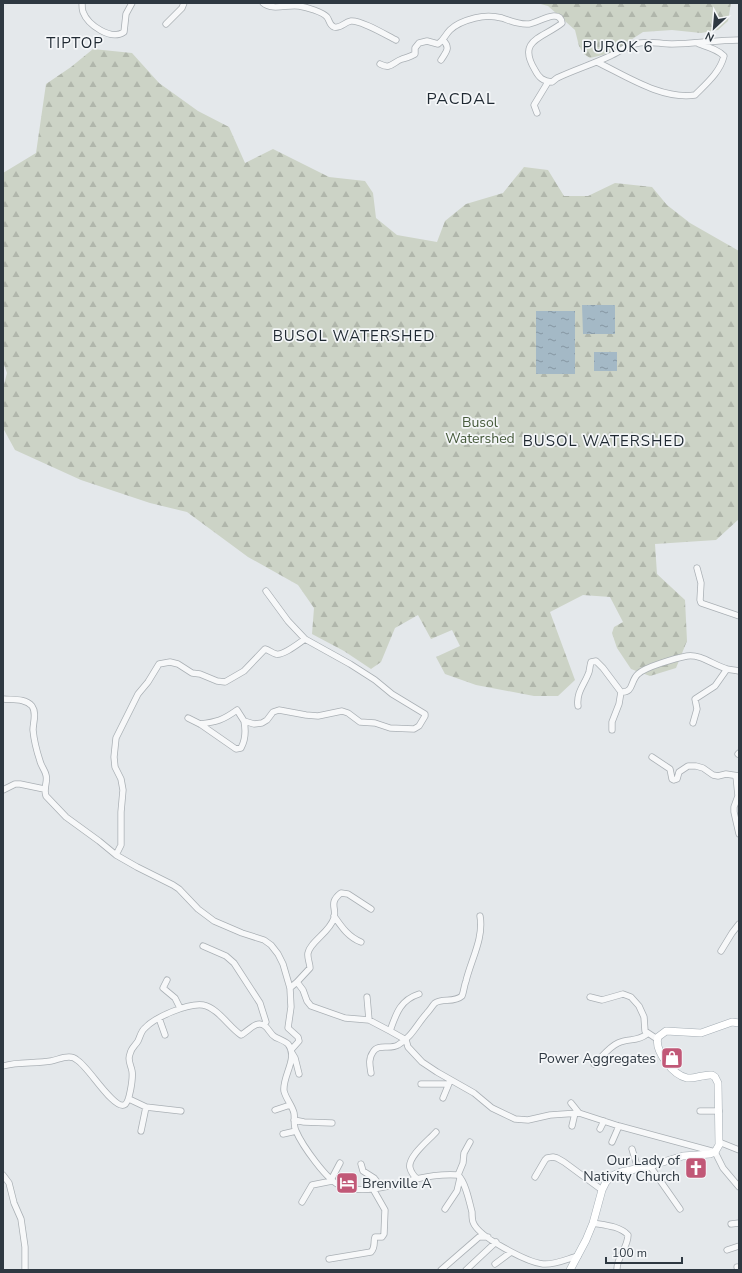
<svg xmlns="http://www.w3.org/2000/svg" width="742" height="1273" font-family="'Nunito Sans',sans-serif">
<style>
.forest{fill:url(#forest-firs)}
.water{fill:url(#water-ripples)}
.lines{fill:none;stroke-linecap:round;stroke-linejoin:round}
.minor-casing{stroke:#aab0b5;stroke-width:7}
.major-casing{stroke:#a5aeb5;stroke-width:8}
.minor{stroke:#f7f8f9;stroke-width:5.5}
.major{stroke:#fff;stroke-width:7}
.labels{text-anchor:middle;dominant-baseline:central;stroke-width:3.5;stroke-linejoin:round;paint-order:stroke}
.park-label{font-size:14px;fill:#475b3c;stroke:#f4f6f8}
.poi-label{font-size:14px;fill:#2e3841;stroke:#f4f6f8;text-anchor:end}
.neighbourhood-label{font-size:15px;letter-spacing:1px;fill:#1f2932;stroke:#f4f6f8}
.quarter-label{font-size:16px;letter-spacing:1px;fill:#1f2932;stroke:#f4f6f8}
</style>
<defs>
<pattern id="forest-firs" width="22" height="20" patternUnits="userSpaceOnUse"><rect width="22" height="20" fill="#ccd3c6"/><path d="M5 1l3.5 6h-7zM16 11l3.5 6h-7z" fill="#b0b6ab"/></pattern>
<pattern id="water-ripples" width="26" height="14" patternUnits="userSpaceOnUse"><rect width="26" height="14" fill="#a4b9c6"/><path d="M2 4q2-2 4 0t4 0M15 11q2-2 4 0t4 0" fill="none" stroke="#8697a2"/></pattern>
</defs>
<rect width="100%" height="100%" fill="#e4e8eb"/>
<path class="forest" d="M537,3H731L728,21L718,30L701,33L672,30L643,32L611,53L590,58L584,54L579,46L575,30L548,6Z
M93,49L132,53L159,83L198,111L229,127L245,163L273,149L329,177L365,181L373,193L376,218L397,235L437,242L445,221L466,204L503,193L524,167L548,170L564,196H588L615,183L652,187L667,205L690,223L739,251V519L716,540L655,544L657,574L685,600L687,641L676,668L650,676L631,669L617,648L612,633L614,627L623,622L610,597L583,595L550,612L575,680L558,696H534L476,685L445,674L436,657L460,646L452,630L431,639L418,615L395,628L381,662L371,669L344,651L312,634L314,608L298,585L248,557L187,512L150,503L81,480L15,450L3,428V388L7,373L3,362V173L36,153L46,84L71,67Z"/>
<path class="water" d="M582,305H615V334H583Z
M536,311H575V374H536Z
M594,352H617V371H594Z"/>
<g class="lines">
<g class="minor-casing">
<path id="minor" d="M82,3C82,6 82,9 83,12C88,25 111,41 124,32L126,14L132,3
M263,3C272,11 288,4 299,6C306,7 323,12 327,17C330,21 329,25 334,27C341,29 344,22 351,21C361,20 386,35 396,40
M166,24L182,8L184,3
M441,60C446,52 451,48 443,40
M597,62C626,76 662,100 695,95C707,83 720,72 724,56C717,49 708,47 699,44
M380,64C391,70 393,62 402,59C407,58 411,56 415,54V48L419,43L427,41L438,44C444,40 445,35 450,30C456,24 467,20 475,18C483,16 494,16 502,18C511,21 519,25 529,24C538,23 560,7 562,23C544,38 516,39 535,70C539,78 543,81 552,82L557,78C574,70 593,64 610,56C619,52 626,46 635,44C647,40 659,44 672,44C694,44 716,40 739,40
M537,113L534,105L548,82
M697,568L701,583L700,600L701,603L739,616
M266,591L288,621L305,639
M621,692C634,693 630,681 638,674C645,667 676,658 687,656C701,654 713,665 727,669C731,670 735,670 739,671
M3,699C13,700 25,698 32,706C37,713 33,723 33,730C34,740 37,752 40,761C41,766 45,770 46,775C48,782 43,789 46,796L66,817L99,841L116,855L137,867L173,885L179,889L198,909L214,921L242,933L264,940L271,945L278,954L283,964L290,988L291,1007L288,1028L298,1037L299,1041L291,1050
M578,706C576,692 585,684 589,672C590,668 590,665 591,662L596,661L603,668L621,692L619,704L612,722V730
M188,718L200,724L236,749L241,748C246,739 246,731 244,721
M693,723L697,709L695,699L715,686L727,669
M738,754L739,753
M652,757L670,769L672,779L674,780L677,779L679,772L688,766H696L703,768L713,775L718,776L726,774L739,776
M736,776L738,796L734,807V812L739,834
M3,790L15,784H20L44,789
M116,855L121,845V812L123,790L121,779L115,767L114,757L116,738L138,694L148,682L159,664L170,662L178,664L192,673L200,674L217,681L225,682L244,671L265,649C269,650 272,653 276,654C283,656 299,643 305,639L350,664L375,680L392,694L425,714V716L419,726L414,729L390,728L375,723L360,722L348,713L342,711L318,716L306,715L279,710L273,712L267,720L262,723L254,724L244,721L237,710C223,720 217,722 200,724
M334,916C341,926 348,937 361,942
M203,946L226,956L234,963L260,1003L266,1022L264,1025
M721,951L732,933L739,924
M167,980L163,988L175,998L180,1008
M297,982L310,968C310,963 307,958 308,953C310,942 330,932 334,918C337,908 328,903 341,893L348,894L371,909
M290,988L297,982L303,990L307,1001L311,1006L345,1018L369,1020L390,1031L406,1040L408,1047L422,1062L437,1072L474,1093L492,1108L515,1119L528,1120L550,1115L579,1113L619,1126L715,1152L723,1168L739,1187
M367,997L369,1020
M590,997L602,1000L623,994L631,997L639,1006L644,1017L645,1031L657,1039
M159,1018L165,1035
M390,1031C396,1014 400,1000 419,994
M292,1053L295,1058L299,1074
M594,1064C601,1058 609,1047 618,1043C629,1038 637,1042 647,1034
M3,1066C19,1061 35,1064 51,1061C57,1060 62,1057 69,1057C71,1057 75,1058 77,1060C88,1066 113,1109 124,1105C130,1103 133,1077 132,1071C131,1065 127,1060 130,1054C131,1048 135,1046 138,1041C140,1037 141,1031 145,1028C155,1017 188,1003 203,1005C218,1008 229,1027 241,1035C248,1032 256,1019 265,1026C269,1029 270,1034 275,1037C279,1039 285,1041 288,1044C299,1058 282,1076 284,1091C286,1099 292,1105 294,1113C295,1119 293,1125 296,1131C302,1145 327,1181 341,1186C365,1195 393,1185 416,1179C429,1176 444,1174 458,1175C466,1183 469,1201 472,1212C472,1215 472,1219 473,1222C478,1237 527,1262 543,1264C555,1265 567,1259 578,1256
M371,1073C370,1066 368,1059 373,1052C378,1043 390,1050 398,1045C412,1037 417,1024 427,1013C430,1010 432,1006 435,1003C443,998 454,1003 462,996C464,991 464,986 466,981C471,960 484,938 480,916
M421,1084H448
M443,1098L450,1081
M129,1099L146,1107L181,1111
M571,1103L579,1113
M275,1110L290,1105
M700,1111H719
M294,1120L304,1122L332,1123
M572,1126L575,1113
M600,1129L604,1121
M141,1131L146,1107
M283,1134L296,1131
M612,1142L619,1126
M719,1142L739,1150
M632,1149L638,1169
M361,1164L363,1171L374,1178L381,1187
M650,1166L680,1209
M3,1175L9,1183L14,1203L21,1219L25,1247V1270
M458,1175L463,1163L464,1153L470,1142
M535,1177L545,1160L547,1158L553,1157L557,1158L564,1162L602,1190
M417,1179C414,1176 411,1172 410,1168C407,1157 429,1140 436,1132
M331,1180L340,1163
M302,1202L312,1185L332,1181
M445,1209L457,1191L460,1178
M593,1223C604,1225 620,1226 628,1235C628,1248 616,1258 617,1270
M731,1224L739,1223
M727,1250L739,1246
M329,1259L371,1252C376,1247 373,1242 375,1237H382L384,1234L385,1210L373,1189
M495,1264L511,1252
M737,1267H739
M441,1270L479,1237H488
M466,1270L496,1242"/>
</g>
<g class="major-casing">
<path id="major" d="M570,1270L586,1240L593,1223L602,1190L606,1182L610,1178L614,1175L621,1172L650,1166L683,1156L710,1154L715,1152L719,1145L718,1083L715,1077L712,1075C704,1074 695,1079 687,1078C673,1075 654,1051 658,1037L666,1031L701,1033L732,1022L739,1023"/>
</g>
<use href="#minor" class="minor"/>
<use href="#major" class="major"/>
</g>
<defs>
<g id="shop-square" transform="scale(1.15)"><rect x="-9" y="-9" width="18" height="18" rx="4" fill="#c15877" stroke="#f4f6f8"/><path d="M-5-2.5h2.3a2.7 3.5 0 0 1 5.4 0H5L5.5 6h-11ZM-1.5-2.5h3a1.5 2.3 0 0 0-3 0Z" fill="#fff"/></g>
<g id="church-square" transform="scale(1.15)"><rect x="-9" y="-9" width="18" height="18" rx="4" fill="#c15877" stroke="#f4f6f8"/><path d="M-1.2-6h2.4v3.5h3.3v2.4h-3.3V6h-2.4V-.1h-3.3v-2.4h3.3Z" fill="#fff"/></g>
<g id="hotel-square" transform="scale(1.15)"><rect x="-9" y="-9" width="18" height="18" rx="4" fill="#c15877" stroke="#f4f6f8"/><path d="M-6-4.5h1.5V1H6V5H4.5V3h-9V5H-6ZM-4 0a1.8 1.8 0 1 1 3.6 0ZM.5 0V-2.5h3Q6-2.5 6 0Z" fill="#fff"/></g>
</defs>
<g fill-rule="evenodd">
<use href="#shop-square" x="672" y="1058"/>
<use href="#church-square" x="696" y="1168"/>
<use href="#hotel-square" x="347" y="1183"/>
</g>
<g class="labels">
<g class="park-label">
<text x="480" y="422">Busol<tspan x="480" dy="16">Watershed</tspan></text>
</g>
<g class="poi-label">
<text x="656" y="1058">Power Aggregates</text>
<text x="680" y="1160">Our Lady of<tspan x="680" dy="16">Nativity Church</tspan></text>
<text x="362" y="1183" text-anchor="start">Brenville A</text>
</g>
<g class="neighbourhood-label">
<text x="75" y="43">TIPTOP</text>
<text x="618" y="47">PUROK 6</text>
<text x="354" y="336">BUSOL WATERSHED</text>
<text x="604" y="441">BUSOL WATERSHED</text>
</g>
<g class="quarter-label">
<text x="461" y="99">PACDAL</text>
</g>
</g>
<rect width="742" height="1273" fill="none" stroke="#2e3841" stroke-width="8"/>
<g transform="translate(714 28) rotate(206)" stroke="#f4f6f8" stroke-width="3" paint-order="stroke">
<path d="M0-3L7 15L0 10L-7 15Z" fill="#2e3841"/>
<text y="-6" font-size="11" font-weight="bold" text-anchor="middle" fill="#2e3841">N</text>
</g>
<path d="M606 1257v6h76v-6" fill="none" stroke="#2e3841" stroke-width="2"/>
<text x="612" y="1257" font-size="12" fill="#2e3841" stroke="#f4f6f8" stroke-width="3" paint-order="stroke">100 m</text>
</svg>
